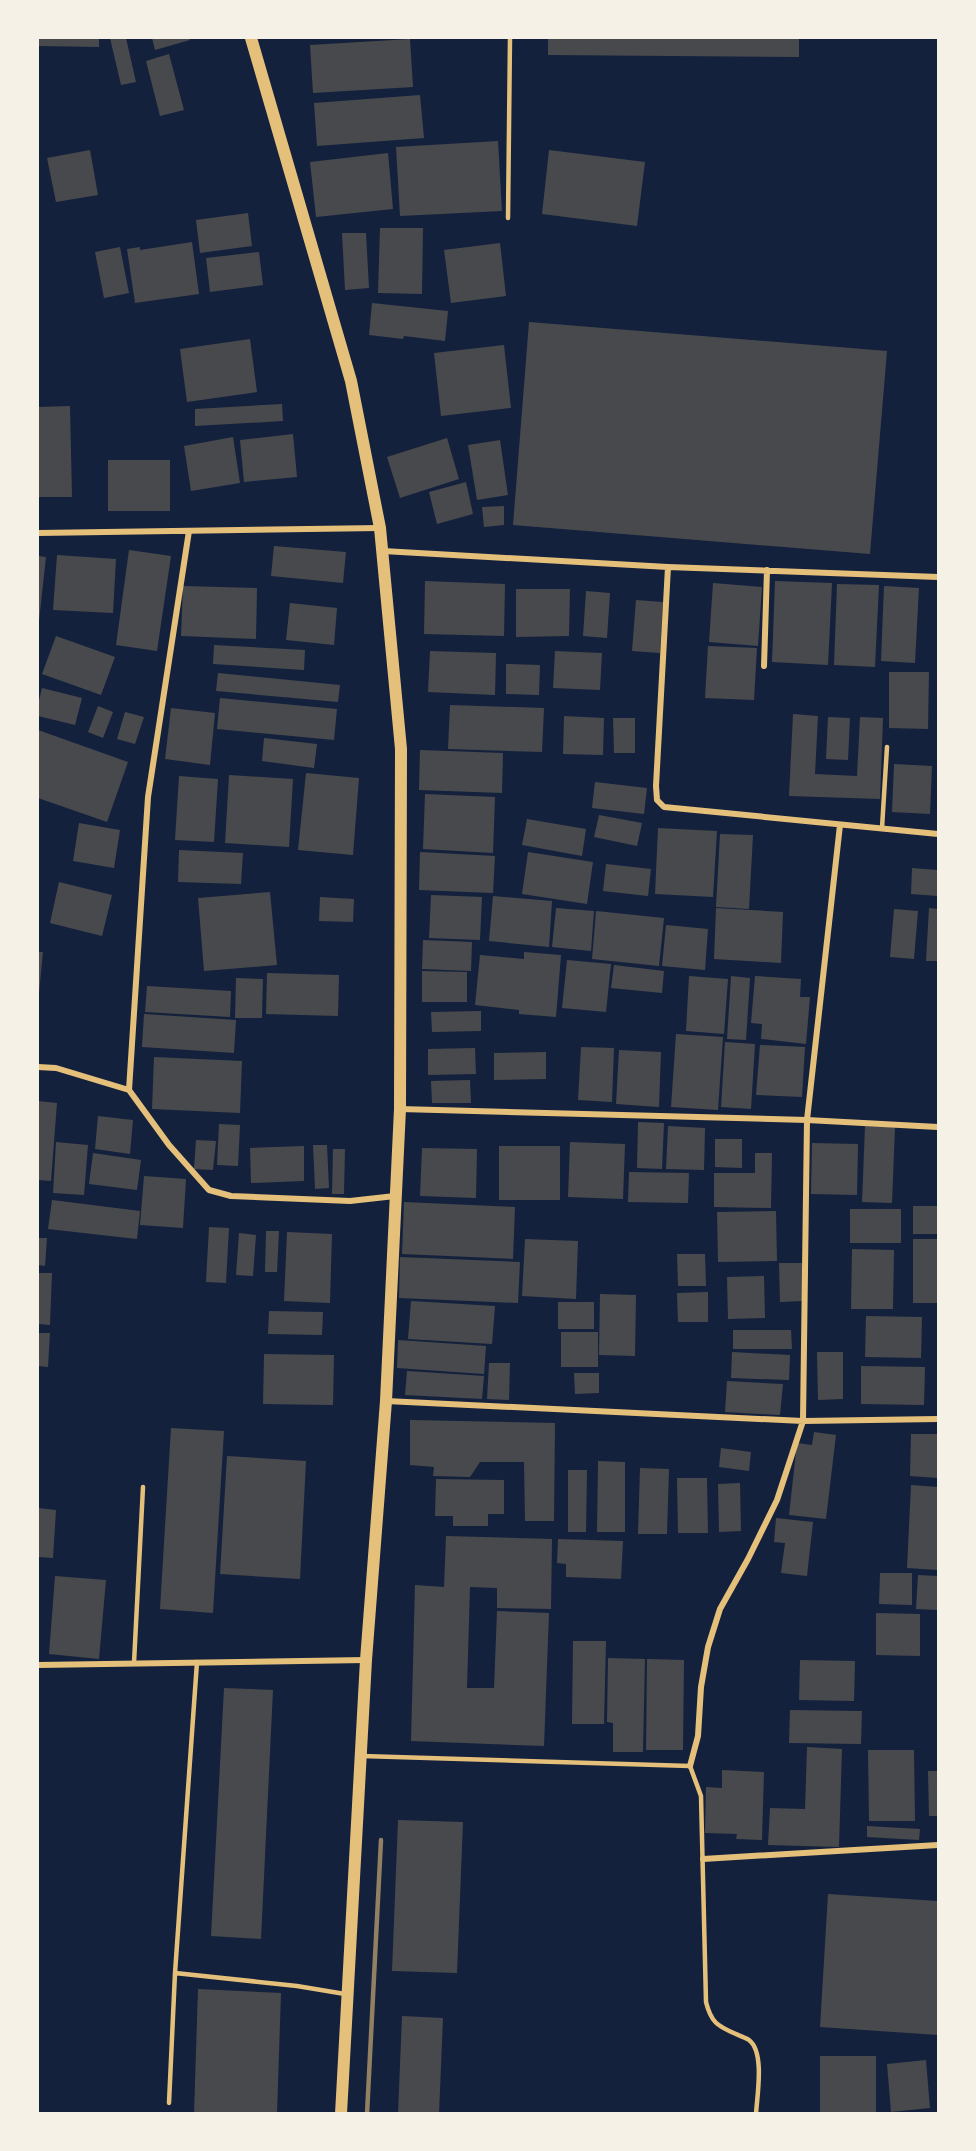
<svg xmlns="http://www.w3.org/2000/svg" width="976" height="2151" font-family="'Alegreya Sans',sans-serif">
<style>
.building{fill:#48494c}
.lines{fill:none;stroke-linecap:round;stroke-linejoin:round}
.service{stroke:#e5c07b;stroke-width:4.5}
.minor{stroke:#e5c07b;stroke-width:6}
.secondary{stroke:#e5c07b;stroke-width:12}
.rail{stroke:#918062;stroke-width:4.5}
</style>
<rect width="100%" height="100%" fill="#14213d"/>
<path class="building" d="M38,38H99V47L38,46Z
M110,38H126L136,82L121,85Z
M152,38H189L190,40L155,50Z
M548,38H799V57L548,55Z
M410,39L413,87L313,93L310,45Z
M169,54L184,110L160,116L146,61Z
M420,95L424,138L317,146L314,103Z
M498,141L502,211L400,216L396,147Z
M90,150L98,195L56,202L47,158Z
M549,150L645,162L637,226L542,214Z
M388,153L393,209L316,217L310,162Z
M248,213L252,246L200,253L196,220Z
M380,228H423L422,294L378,293Z
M342,233H366L369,288L345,290Z
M192,242L199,294L135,303L127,249L140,247V250Z
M500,243L506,296L451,303L444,250Z
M120,247L129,293L104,298L95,252Z
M259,252L263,285L210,292L206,258Z
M372,303L448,311L445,341L404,336L403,339L369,335Z
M529,322L887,351L870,554L513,525Z
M250,339L257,392L187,402L180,349Z
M504,345L511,408L441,416L434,353Z
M282,404L283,421L195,426V409Z
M70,406L72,497H38V407Z
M293,434L297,477L244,482L240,440Z
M233,437L240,483L191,491L184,446Z
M447,438L459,479L400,498L387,457Z
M500,440L508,495L477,500L468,445Z
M108,460H170V511H108Z
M466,482L473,514L437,524L429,492Z
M504,506V525L484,527L482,507Z
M274,546L346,552L343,583L271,576Z
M129,550L171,556L157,651L116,645Z
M57,555L116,559L113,613L53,610Z
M38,556L46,557L39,621H38Z
M425,581L505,584L504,636L424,634Z
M775,581L832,583L828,665L772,662Z
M713,583L762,587L758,646L709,642Z
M837,584L879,585L875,667L834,665Z
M183,586L257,588L256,639L181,636Z
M884,586L919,588L915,663L881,661Z
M516,589H570L569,636L516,637Z
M586,591L610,593L607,638L583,636Z
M636,600L663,602L660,653L632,651Z
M290,603L337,608L334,645L286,640Z
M56,636L115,657L101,695L42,674Z
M214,645L305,650L304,670L213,664Z
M708,646L757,648L754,700L705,698Z
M430,651L496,653L495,695L428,692Z
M555,651L602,653L600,690L553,688Z
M506,664L540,665L539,695L506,694Z
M889,672H929L928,729L889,728Z
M218,673L340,685L338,702L216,691Z
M42,688L82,698L75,725L38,716V704Z
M220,698L337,709L334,740L217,729Z
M450,705L544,708L542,752L448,749Z
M98,706L113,712L103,738L88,732Z
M171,708L215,713L210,765L165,759Z
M125,712L144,717L135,744L117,739Z
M793,714L818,716L815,774L857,776L860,717L883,718L880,799L789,796Z
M564,716L604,718L603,755L563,754Z
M828,717L850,718L848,760L826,759Z
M613,718H635V753H614Z
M38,730L128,762L107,822L38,798Z
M264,738L317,744L314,768L262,761Z
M420,750L503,753L502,793L419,790Z
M894,764L932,766L930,814L892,812Z
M306,773L359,778L353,855L298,850Z
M229,775L293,779L289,847L225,843Z
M179,776L218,779L214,842L175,840Z
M595,782L647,788L644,814L592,808Z
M425,794L495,797L493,853L423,849Z
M599,815L642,823L637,846L594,837Z
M527,819L586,829L582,856L522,845Z
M79,823L120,830L114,868L73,861Z
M658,828L717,831L713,897L655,894Z
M720,834L753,835L749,909L716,907Z
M179,850L243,853L241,884L178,882Z
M420,852L495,856L493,893L419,890Z
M528,852L593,862L587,904L522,894Z
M606,864L651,869L648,896L603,891Z
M912,868L938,870V896L911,894Z
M59,882L112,895L102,936L50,923Z
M270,892L277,965L204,971L198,898Z
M431,895L482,897L480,940L429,938Z
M493,896L552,901L549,947L489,941Z
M320,897L354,899L353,922L319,921Z
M556,908L594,911L591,951L552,947Z
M716,908L783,912L781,963L714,959Z
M929,908L938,909V961H926Z
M894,909L918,911L914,959L890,957Z
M596,911L664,918L659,966L592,959Z
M666,925L708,929L705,970L662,966Z
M423,940L472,942L471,971L422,969Z
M38,952H43L39,993H38Z
M524,952L561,955L556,1017L519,1014V1010L475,1005L480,955L524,959Z
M567,960L611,964L606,1012L562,1008Z
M614,965L664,971L662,993L611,988Z
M422,971L467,972V1002H422Z
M267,973L339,975L338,1016L266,1014Z
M689,976L728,979L724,1034L686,1031Z
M731,976L750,978L746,1040L727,1039Z
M755,976L801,979L800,997H810L806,1044L761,1039L762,1024L751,1023Z
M236,978L263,979L262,1018H235Z
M147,986L231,991L230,1017L145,1012Z
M481,1011V1031L432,1032L431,1012Z
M144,1014L236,1020L234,1053L142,1047Z
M676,1034L723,1037L718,1110L671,1107Z
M725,1042L755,1044L751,1109L721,1107Z
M760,1045L805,1047L802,1097L756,1095Z
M581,1047L614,1048L612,1102L578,1100Z
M475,1048L476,1074L428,1075V1049Z
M619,1050L661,1052L659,1107L616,1104Z
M546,1052V1079L494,1080V1053Z
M154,1057L242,1061L240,1113L152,1109Z
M470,1080L471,1103H432L431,1081Z
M38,1101L57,1103L51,1181L38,1180Z
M98,1116L133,1120L130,1154L95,1149Z
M638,1122L664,1123L662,1169L637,1168Z
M219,1124L240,1125L238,1166L217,1165Z
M668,1126L705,1128L704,1170L666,1169Z
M865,1126L895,1127L892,1203L862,1202Z
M715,1139H742V1168L715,1167Z
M196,1140L216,1141L213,1170L194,1169Z
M56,1142L88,1145L84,1195L53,1193Z
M570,1142L625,1144L623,1199L568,1197Z
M812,1143L858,1144L857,1195L811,1194Z
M313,1145H327L329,1188L315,1189Z
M304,1146V1181L251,1183L250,1148Z
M499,1146H560V1200H499Z
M422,1148L477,1149L476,1198L420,1196Z
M333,1149H345L344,1194H332Z
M93,1153L141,1160L137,1190L89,1184Z
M755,1153H772L771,1208L714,1207V1173H755Z
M629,1172L689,1173L688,1203L628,1202Z
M144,1176L186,1179L183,1228L140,1225Z
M52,1200L140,1211L137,1239L48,1229Z
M404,1202L515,1207L513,1259L402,1254Z
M913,1206H938V1234H913Z
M850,1209H901V1243H850Z
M776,1211L777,1261L718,1262L717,1212Z
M209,1227L229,1228L226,1283L206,1282Z
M266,1231H279L277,1272H265Z
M287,1232L332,1234L330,1303L284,1301Z
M239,1233L256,1235L253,1276L236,1275Z
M38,1238H47L45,1266L38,1265Z
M525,1239L578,1241L576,1299L522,1296Z
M913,1239H938V1303H913Z
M852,1249L894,1250L893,1309H851Z
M677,1254H705L706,1286H678Z
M400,1257L520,1262L518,1303L399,1298Z
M779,1263H802L803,1301L780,1302Z
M38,1273H52L50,1325L38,1324Z
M764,1276L765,1318L728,1319L727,1277Z
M708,1292V1322H678L677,1293Z
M600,1294L636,1295L635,1356L599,1355Z
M411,1301L495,1306L492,1344L408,1339Z
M558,1302H594V1329H558Z
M269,1311L323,1312L322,1335L268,1334Z
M866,1316L922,1317L921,1358L865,1357Z
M733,1330H791L792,1349H733Z
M561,1332H598V1367H561Z
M38,1333H50L48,1367L38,1366Z
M398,1340L486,1346L484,1374L397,1368Z
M732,1352L790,1355L789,1380L731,1378Z
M817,1352H843V1399L818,1400Z
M264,1354L334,1355L333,1405L263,1404Z
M489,1363H510L509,1400L487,1399Z
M861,1366L925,1367L924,1405L861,1404Z
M407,1371L484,1376L482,1399L405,1395Z
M574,1373H599V1393L575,1394Z
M727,1381L783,1384L780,1415L725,1412Z
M410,1420L555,1423L554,1521H525L524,1462H480L470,1477L433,1476L434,1467L410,1465Z
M171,1428L224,1431L213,1613L160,1609Z
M814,1432L836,1435L826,1519L789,1515L797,1443L812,1445Z
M911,1434H938V1478L910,1476Z
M721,1448L751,1452L749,1471L719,1467Z
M227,1456L306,1461L300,1579L220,1574Z
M598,1461L625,1462V1532H597Z
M640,1468L669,1469L667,1534H638Z
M568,1470H587L586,1532H568Z
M677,1478H707L708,1533H678Z
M436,1479L504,1480V1514H488V1526H453V1516H435Z
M740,1483L741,1531L719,1532L718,1484Z
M911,1485L938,1487L937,1524H938V1570L907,1568Z
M38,1508L56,1510L53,1558L38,1557Z
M776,1518L813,1522L807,1576L781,1573L785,1543L774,1542Z
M446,1536L552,1539L551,1609L497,1608V1588L470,1587L467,1688H494L497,1611L549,1613L544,1746L411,1741L415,1585L444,1587Z
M558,1539L623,1541L621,1579L566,1577V1564L557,1563Z
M880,1573H912V1605L879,1604Z
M918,1575L938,1576V1610L916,1609Z
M55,1576L106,1580L99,1659L49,1654Z
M876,1613L920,1614V1656L876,1655Z
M573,1641H606L604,1724H572Z
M608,1658L645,1659L643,1752H613V1723L607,1722Z
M647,1659L684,1660L683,1750H646Z
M800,1660L855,1661L854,1701L799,1700Z
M224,1688L273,1690L261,1939L211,1936Z
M790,1710L862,1711L861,1744L789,1743Z
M807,1747L842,1749L839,1847L768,1845L770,1808L805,1809Z
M868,1750H914L915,1821H869Z
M722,1770L764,1772L762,1840L736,1839L737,1834L705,1833L706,1787L722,1788Z
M928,1771H938V1816H929Z
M398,1820L463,1822L457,1973L392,1971Z
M867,1826L920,1829L919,1840L867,1837Z
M828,1894L938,1901V2035L820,2027Z
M198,1989L281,1993L277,2114H194Z
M402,2016L443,2018L439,2114H398Z
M820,2056H876V2114H820Z
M926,2060L930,2108L891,2112L887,2064Z"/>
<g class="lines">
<path class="service" d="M508,218L510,38
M882,828L887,747
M197,1662L175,1973L297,1986L345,1994
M134,1663L143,1487
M362,1756L690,1766L701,1796L706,2002C711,2022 717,2026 736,2034C740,2036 746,2038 749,2040C765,2052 757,2096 756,2114
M169,2103L175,1973"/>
<path class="minor" d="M38,533L380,528
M383,551L668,567L938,577
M668,567L656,786L657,800L664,807L938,834
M764,666L767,570
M38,1067L56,1068L129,1090L169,1145L209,1190L231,1196L350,1201L395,1196
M129,1090L148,797L189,531
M400,1109L807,1120L938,1127
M386,1401L803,1421L938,1419
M38,1665L366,1660
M690,1766L698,1736L701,1687L708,1647L720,1609L748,1559L777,1500L803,1421L807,1120L840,825
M703,1859L938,1845"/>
<path class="secondary" d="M251,38L351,381L380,528L401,749L400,1109L386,1401L366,1660L341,2114"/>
<path class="rail" d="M367,2114L381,1840"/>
</g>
<rect width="976" height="2151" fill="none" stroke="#f6f1e7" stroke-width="78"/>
</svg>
